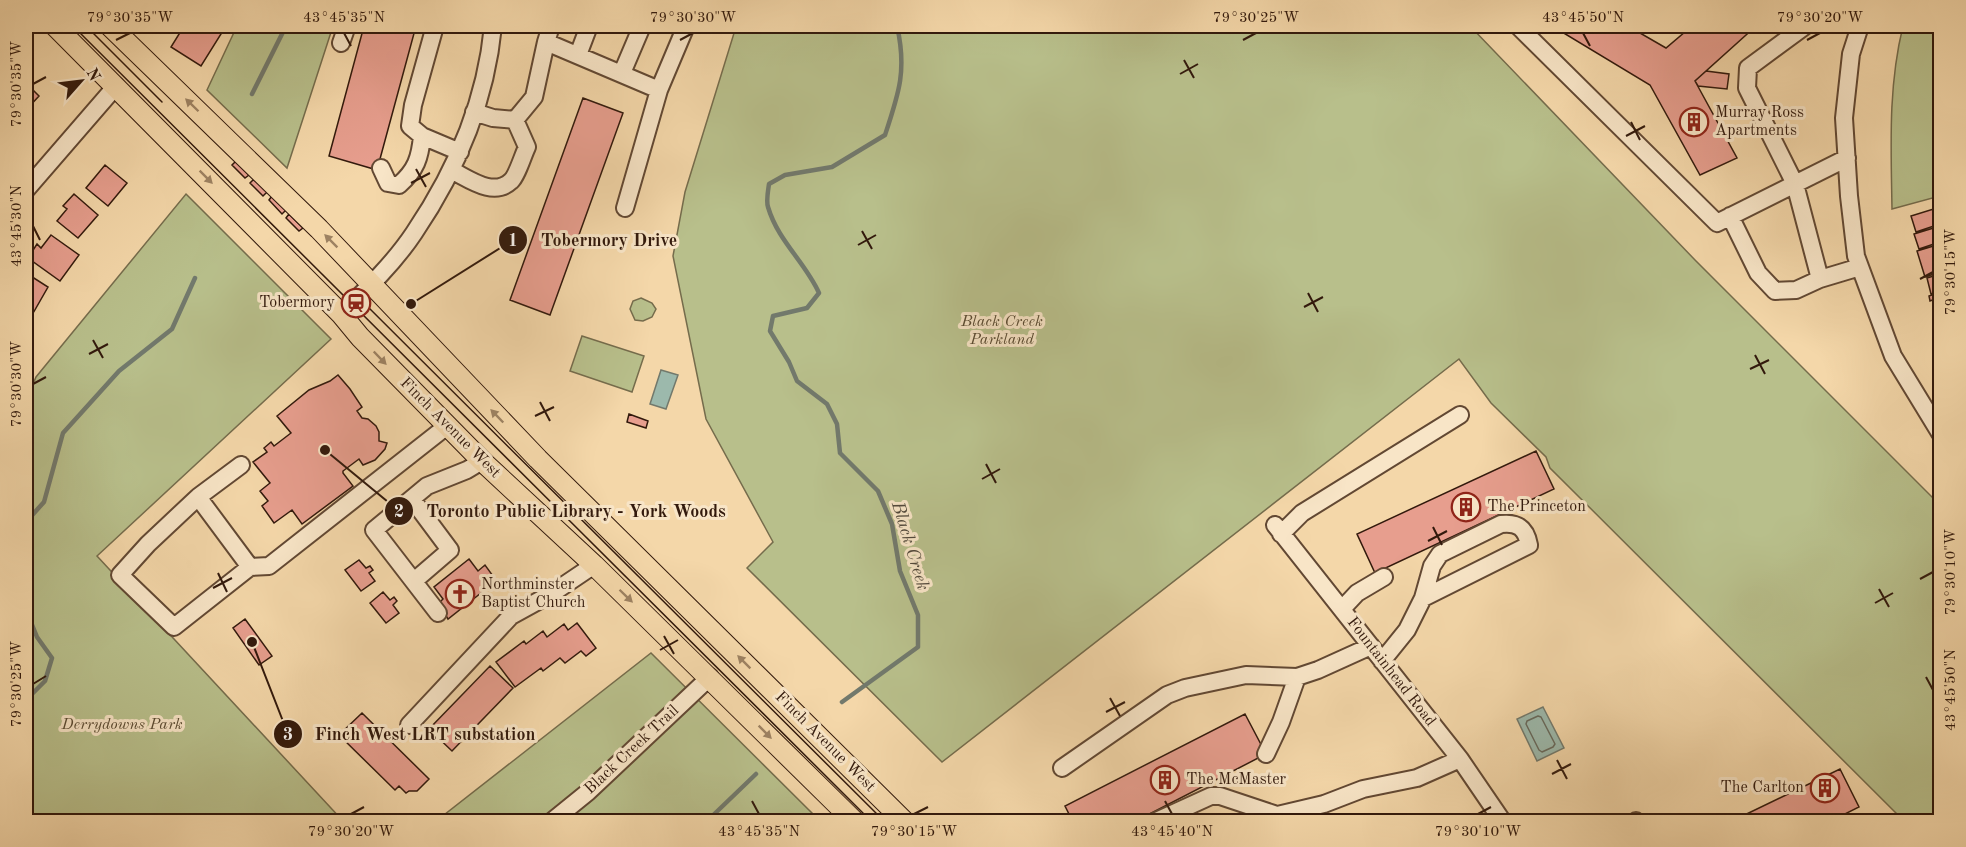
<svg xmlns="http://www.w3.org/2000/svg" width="1966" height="847" font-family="'Old Standard TT',serif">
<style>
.green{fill:#b8bf8b;stroke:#756c4c;stroke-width:1.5}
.water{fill:#9cb9ac;stroke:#72796c;stroke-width:1.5}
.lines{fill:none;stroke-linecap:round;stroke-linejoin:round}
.shore{stroke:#67695c;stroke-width:1.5}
.stream{stroke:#72796c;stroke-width:4.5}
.building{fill:#e79e8e;stroke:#32190c;stroke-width:1.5}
.minor-casing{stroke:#624833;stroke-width:20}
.major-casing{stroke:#32190c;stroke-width:22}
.minor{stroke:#f8e5c7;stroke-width:16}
.major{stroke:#f4d7a9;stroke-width:20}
.tram{stroke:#32190c;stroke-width:1.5}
.oneway{fill:#9d8262}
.ticks{fill:none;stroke:#32190c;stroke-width:2}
.labels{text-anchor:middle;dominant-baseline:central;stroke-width:6;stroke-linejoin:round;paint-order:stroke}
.poi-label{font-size:16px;fill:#32190c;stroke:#f8e5c7;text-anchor:start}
.park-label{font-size:16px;font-style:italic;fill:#5a4b32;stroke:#f8e5c7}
.street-label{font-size:16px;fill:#32190c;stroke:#f8e5c7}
.water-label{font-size:18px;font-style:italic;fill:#52493c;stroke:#f8e5c7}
.leader{fill:none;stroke:#32190c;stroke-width:2}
.callout-dot{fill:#32190c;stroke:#f8e5c7;stroke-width:2}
.mark-label{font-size:18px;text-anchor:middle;font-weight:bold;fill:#fff}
.callout-label{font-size:18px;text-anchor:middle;font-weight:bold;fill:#32190c;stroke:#f8e5c7;stroke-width:6;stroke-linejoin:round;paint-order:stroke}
.neatline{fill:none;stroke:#32190c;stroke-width:2}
.ticks-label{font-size:15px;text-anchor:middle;fill:#32190c}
</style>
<rect width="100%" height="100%" fill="#f4d7a9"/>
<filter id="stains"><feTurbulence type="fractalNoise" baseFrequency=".00333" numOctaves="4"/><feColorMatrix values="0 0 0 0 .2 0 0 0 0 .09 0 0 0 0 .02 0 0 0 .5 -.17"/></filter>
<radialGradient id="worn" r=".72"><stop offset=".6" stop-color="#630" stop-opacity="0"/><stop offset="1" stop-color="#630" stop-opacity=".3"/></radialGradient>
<path class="green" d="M237,26H333L287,168L207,90Z
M734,26H1470L1695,260L1940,505V821H1904L1550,468L1546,457L1491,403L1459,359L942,762L747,568L773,542L706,419L673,256L685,192L735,30Z
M1903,26H1940V196L1892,209C1891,146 1888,87 1903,26Z
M186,194L331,339L97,556L343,821L26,822V401L36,377Z
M641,298L652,303L656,309L652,317L643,321L635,320L630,309L633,301Z
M582,336L644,356L632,392L570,371Z
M651,653L820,821L435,822Z"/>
<path class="water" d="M661,370L678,375L666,409L650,404Z
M1543,707L1564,748L1537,761L1517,719Z"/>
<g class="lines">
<path class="shore" d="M1538,716L1541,717L1555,744L1553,747L1542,752L1539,750L1526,724L1527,721Z"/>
<path class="stream" d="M252,94L286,26
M26,522L44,502L63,433L119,371L172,329L195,278
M26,610L37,637L52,658L45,681L30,696L26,709
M842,702L918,647V615L900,571L892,524L878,491L840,453L837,424L827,404L797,381L789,362L770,331L773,316L807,308L819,293C805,262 778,241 768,207C766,201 768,191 769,184L785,175L832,167L885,135C899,93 907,70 897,26
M706,822L756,774"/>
</g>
<path class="building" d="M184,26H226L201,66L171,47Z
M364,26H416L377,170L329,156Z
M1552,26H1628L1666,48L1692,26H1756L1695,81L1737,158L1700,175L1650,85Z
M1706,71L1729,74L1727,89L1698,86L1695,81Z
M26,83L39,96L26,110Z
M583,98L623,113L550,315L510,300Z
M236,161L249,175L245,178L232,165Z
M105,165L127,183L108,206L86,188Z
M254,179L267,192L263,196L250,183Z
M74,194L98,215L78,238L57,221L67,209L63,206Z
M272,196L286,210L282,214L269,200Z
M1940,207V224L1916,232L1911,216Z
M289,214L303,228L299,231L286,218Z
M1940,226V242L1919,249L1914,234Z
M51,235L79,255L60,281L28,258L37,244L41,248Z
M1940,244V272L1925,277L1917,251Z
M26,273L48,287L32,315L26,311Z
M1940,274V291L1931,294L1927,278Z
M1940,292V309L1938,310L1935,299L1930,301L1929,296Z
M338,375L350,389L362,407L357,411L362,418L368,419L376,426L379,432V441L387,443L385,449L375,460L363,465L359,459L343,471V473L353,486L302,524L292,510L274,523L262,506L268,501L260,491L270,483L253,462L267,452L264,448L271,442L274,446L291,433L277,416L309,390L330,381Z
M629,414L648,421L646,428L627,422Z
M1536,451L1554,489L1375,573L1357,534Z
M469,559L478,571L485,565L493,576L482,585L486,589L448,619L443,610L445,609L440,602L443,599L434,587Z
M359,560L366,568L370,566L373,570L369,573L375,581L361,591L345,570Z
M383,592L390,600L394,597L397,601L393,605L399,613L386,623L370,603Z
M245,619L272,656L259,665L233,628Z
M577,623L596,648L586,656L581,651L565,663L560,658L543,671L541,668L515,687L496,662L524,641L526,644L543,631L547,637L564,624L568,630Z
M490,666L513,688L452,751L429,729Z
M362,713L429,779L417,791H409L406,793L399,786L395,790L339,735Z
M1245,714L1266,754L1134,822H1073L1065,806Z
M1840,769L1859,807L1829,822H1730Z"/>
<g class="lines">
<g class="minor-casing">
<path id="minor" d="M1518,26L1717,223L1847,158
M1805,26L1748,68L1747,88L1795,184L1820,279L1860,267
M1860,26L1851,54L1844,118L1849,196L1856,256L1893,356L1940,433
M546,42L659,90L686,26
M341,43L347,26
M578,55L589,26
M622,73L642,26
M474,112L493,118L515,120L534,97L546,42L551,26
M422,136L460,152
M381,168L388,183L399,185C416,170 420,158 422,136L410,126L413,105L435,26
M451,170C468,178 493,198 511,181C517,176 523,155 527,147L515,120
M26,190L116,86
M625,208L659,90
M1730,216L1758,273L1775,291L1796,290L1820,279
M341,314C367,289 394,263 414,233C456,171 486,100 493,26
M241,465L198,497L250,567
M198,497L148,544L120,575L174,627L250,567L269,566L447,426
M412,499L450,550L414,581
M1275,525L1460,759L1503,822
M1281,534L1302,513L1460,415
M1342,609L1357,593L1384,577
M438,613L374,530L427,486L467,470L482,461
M1382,661L1407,630L1423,598L1529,545C1526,528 1518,522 1501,524L1440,554L1432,566L1423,598
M409,725L511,616L551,594L594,565
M1266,754L1281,722L1297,677
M1062,768L1167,695L1185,688L1246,675L1297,677L1318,670L1371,646
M551,822L588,792L710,677
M1154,822L1211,796H1220L1274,814
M1248,822L1324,804L1363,789L1417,778L1460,759
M1635,822L1636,821"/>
</g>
<g class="major-casing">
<path id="major" d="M55,26L341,314L360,337L482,461L594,565L855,822
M110,26L319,229L538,459L905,822"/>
</g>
<use href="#minor" class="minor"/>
<use href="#major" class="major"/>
<path class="tram" d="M73,26L872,822
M86,26L162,102
M362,301L885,822"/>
</g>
<defs><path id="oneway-solid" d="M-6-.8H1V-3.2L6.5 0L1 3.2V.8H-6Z" transform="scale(1.5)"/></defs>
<g class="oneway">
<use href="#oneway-solid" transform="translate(192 105) rotate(-136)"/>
<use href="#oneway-solid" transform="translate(206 177) rotate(45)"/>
<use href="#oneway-solid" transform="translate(331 241) rotate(-135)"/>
<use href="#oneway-solid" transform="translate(380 358) rotate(46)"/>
<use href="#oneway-solid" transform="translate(497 416) rotate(-134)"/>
<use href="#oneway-solid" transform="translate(626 596) rotate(44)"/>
<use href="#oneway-solid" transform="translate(744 662) rotate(-135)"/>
<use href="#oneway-solid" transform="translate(765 732) rotate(45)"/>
</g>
<path class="ticks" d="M344,33L351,46M1583,33L1590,46M116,40L130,33M680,40L693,33M1243,40L1256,33M1807,40L1820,33M1184,60L1194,78M1180,74L1198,64M33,84L46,77M1631,122L1640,140M1626,136L1645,126M416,169L426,187M411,183L430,173M33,226L40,240M862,231L872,249M858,245L876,235M1920,279L1933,272M1308,293L1318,312M1304,307L1323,297M93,340L103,358M89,354L108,344M1755,355L1765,374M1750,369L1769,360M33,384L46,377M540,402L550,421M535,416L554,407M986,464L996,483M982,479L1000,469M1433,527L1442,545M1428,541L1447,531M218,573L227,592M1920,579L1933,572M213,588L232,578M1879,589L1889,607M1875,603L1893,593M664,636L674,654M660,650L678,640M1926,677L1933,690M33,684L46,676M1110,698L1120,716M1106,712L1125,702M1557,760L1567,779M1552,774L1571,764M752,801L759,814M1165,801L1172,814M351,814L364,807M914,814L928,807M1478,814L1491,807"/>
<defs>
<g id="building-ring" transform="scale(1.5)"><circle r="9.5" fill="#f8e5c7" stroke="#8f2418" stroke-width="1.5"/><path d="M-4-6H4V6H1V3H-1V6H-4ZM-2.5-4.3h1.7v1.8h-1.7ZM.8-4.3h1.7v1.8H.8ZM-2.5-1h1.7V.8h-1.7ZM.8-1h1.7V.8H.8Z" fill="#8f2418"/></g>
<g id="station-ring" transform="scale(1.5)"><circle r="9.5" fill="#f8e5c7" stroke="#8f2418" stroke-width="1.5"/><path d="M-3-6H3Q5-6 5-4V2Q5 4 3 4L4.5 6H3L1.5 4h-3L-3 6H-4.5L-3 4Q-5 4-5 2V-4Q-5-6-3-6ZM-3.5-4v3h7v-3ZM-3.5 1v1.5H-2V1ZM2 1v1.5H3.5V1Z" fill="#8f2418"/></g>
<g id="church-ring" transform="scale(1.5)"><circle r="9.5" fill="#f8e5c7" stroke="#8f2418" stroke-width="1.5"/><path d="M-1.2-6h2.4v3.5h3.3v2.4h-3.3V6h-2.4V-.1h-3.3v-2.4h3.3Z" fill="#8f2418"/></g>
</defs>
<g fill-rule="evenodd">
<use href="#building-ring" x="1694" y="122"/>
<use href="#station-ring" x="356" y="303"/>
<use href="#building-ring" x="1466" y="507"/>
<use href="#church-ring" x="460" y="594"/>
<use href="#building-ring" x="1165" y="780"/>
<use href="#building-ring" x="1825" y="788"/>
</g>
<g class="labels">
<g class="poi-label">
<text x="1715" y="113">Murray Ross<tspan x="1715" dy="18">Apartments</tspan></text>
<text x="335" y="303" text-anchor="end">Tobermory</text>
<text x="1487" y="507">The Princeton</text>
<text x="481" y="585">Northminster<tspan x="481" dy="18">Baptist Church</tspan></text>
<text x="1186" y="780">The McMaster</text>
<text x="1804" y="788" text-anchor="end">The Carlton</text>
</g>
<g class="park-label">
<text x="1002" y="322">Black Creek<tspan x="1002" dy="18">Parkland</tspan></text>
<text x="122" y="725">Derrydowns Park</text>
</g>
<g class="street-label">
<text transform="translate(450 428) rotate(45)">Finch Avenue West</text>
<text transform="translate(1391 672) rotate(52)">Fountainhead Road</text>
<text transform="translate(825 742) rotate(45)">Finch Avenue West</text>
<text transform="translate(632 750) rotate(-43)">Black Creek Trail</text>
</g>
<g class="water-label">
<text transform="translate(910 546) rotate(73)">Black Creek</text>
</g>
</g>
<path class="leader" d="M411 304L513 240M325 450L399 511M252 642L288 734"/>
<g class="callout-dot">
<circle cx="411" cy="304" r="6"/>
<circle cx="325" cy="450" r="6"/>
<circle cx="252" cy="642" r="6"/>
<circle cx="513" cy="240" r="15"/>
<circle cx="399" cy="511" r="15"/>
<circle cx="288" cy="734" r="15"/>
</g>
<g class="mark-label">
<text x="513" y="246">1</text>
<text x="399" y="517">2</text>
<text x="288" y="740">3</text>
</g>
<g class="callout-label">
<text x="609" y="246">Tobermory Drive</text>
<text x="576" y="517">Toronto Public Library - York Woods</text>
<text x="425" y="740">Finch West LRT substation</text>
</g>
<rect width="1966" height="847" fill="none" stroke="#f4d7a9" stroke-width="66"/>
<g transform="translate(81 81) rotate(62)" stroke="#f8e5c7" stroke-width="4.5" paint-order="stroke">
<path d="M0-4.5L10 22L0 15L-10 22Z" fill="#32190c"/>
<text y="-9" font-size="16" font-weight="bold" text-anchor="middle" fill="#32190c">N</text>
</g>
<rect x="33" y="33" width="1900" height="781" class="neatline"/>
<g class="ticks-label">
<text x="130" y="22">79°30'35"W</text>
<text x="344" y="22">43°45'35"N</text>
<text x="693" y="22">79°30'30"W</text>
<text x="1256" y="22">79°30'25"W</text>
<text x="1583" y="22">43°45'50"N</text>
<text x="1820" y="22">79°30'20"W</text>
<text transform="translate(16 84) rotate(-90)" y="5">79°30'35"W</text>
<text transform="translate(16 226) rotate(-90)" y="5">43°45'30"N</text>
<text transform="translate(1950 272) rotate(-90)" y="5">79°30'15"W</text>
<text transform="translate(16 384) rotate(-90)" y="5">79°30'30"W</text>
<text transform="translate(1950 572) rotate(-90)" y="5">79°30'10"W</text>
<text transform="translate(16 684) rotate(-90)" y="5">79°30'25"W</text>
<text transform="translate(1950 690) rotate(-90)" y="5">43°45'50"N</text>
<text x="351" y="836">79°30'20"W</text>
<text x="759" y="836">43°45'35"N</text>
<text x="914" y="836">79°30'15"W</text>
<text x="1172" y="836">43°45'40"N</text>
<text x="1478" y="836">79°30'10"W</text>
</g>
<rect width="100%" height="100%" filter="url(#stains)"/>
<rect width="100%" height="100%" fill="url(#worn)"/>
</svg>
